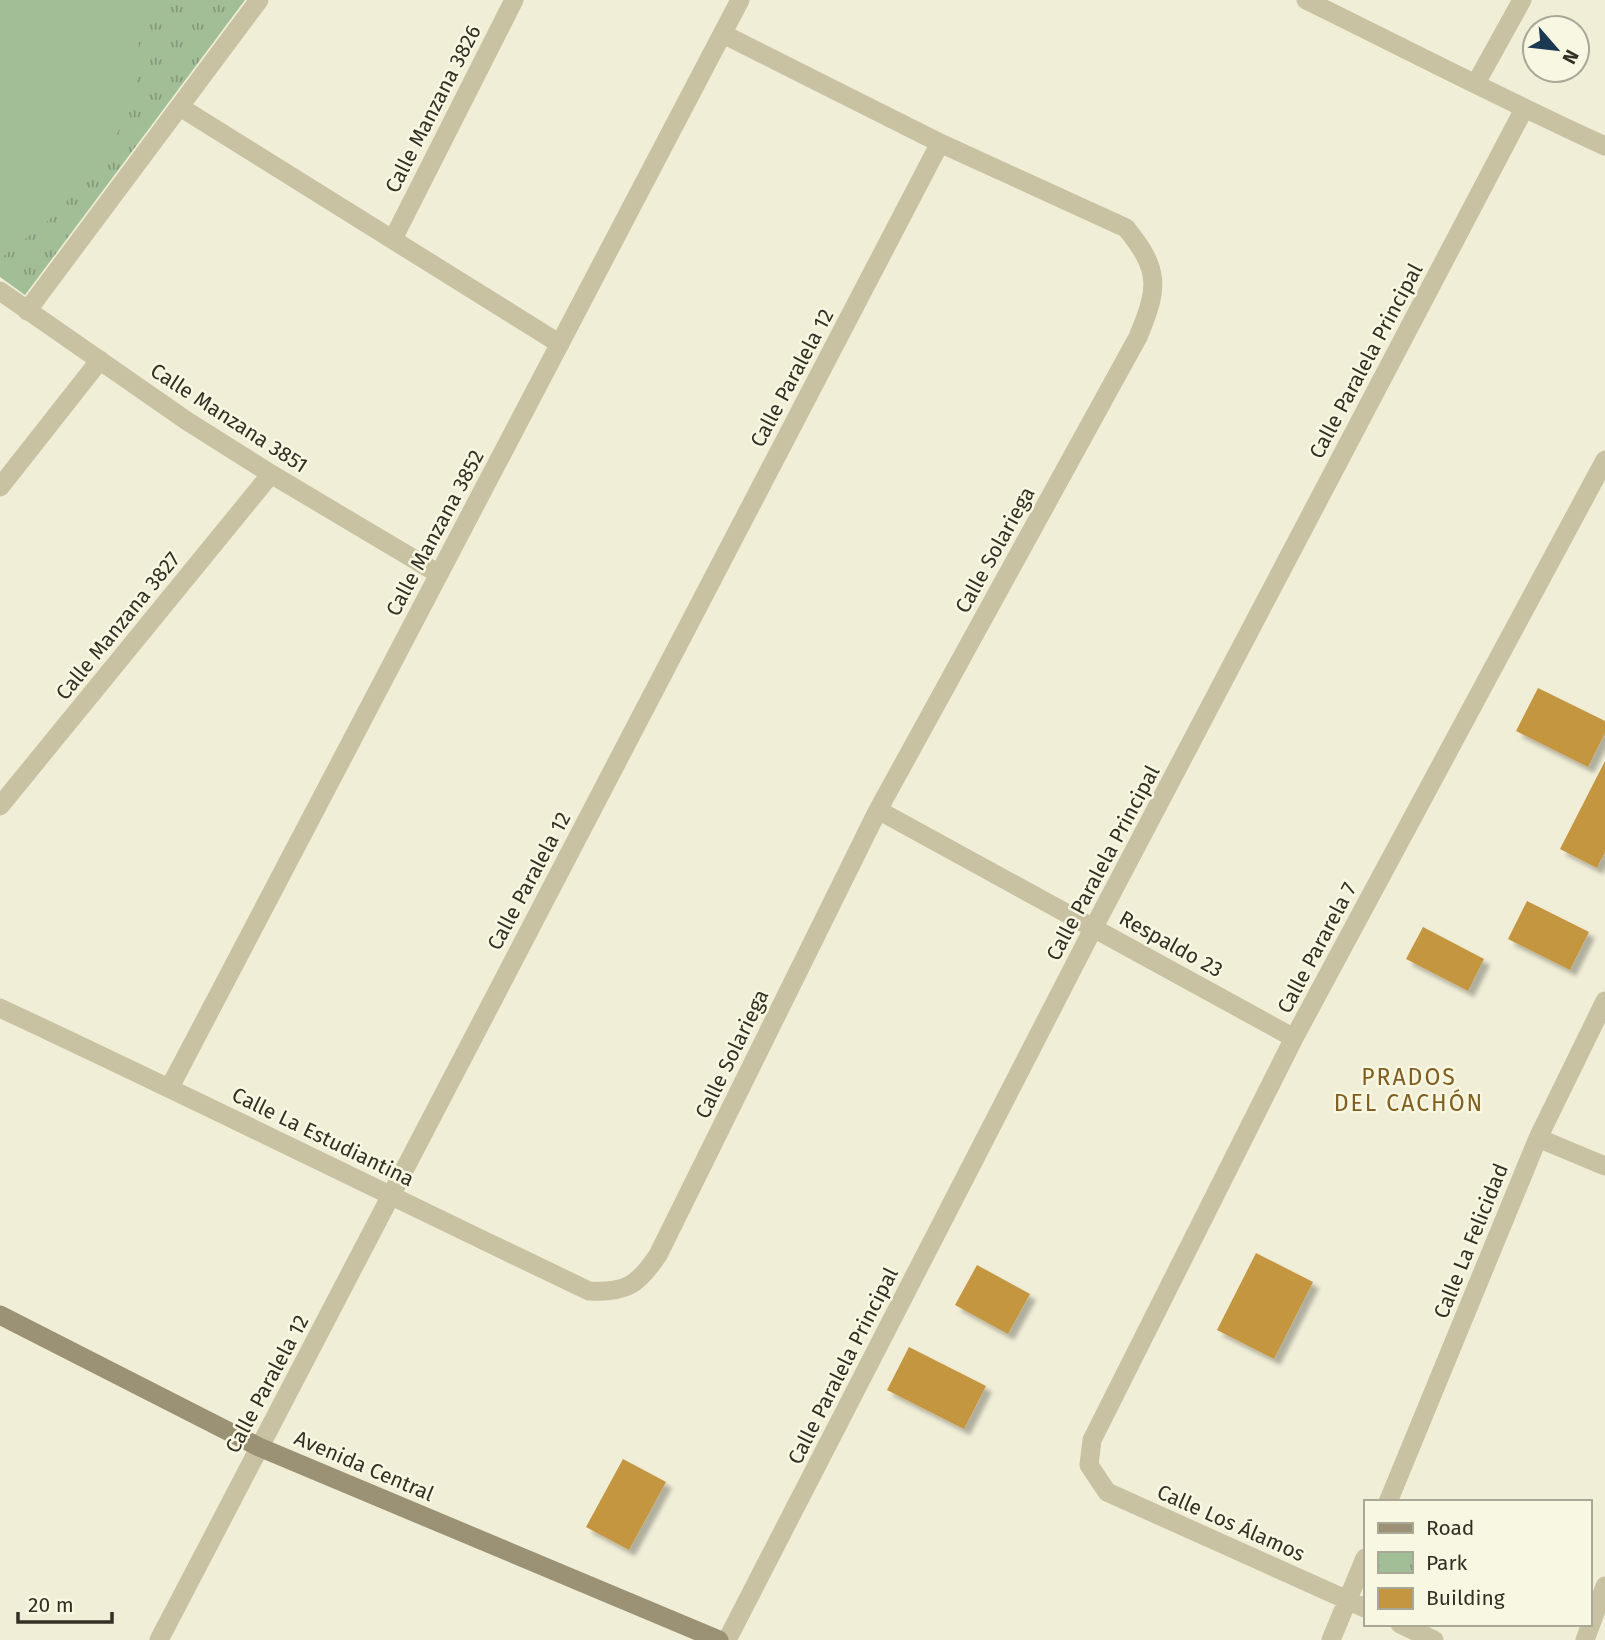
<svg xmlns="http://www.w3.org/2000/svg" width="1605" height="1640" font-family="'Fira Sans',sans-serif">
<style>
.park{fill:url(#park-tufts)}
.garden{fill:#a1be97}
.building{fill:#c49640;filter:url(#shadow)}
.lines{fill:none;stroke-linecap:round;stroke-linejoin:round}
.minor{stroke:#c8c2a3;stroke-width:19}
.tertiary{stroke:#c8c2a3;stroke-width:19}
.secondary{stroke:#9b9275;stroke-width:19}
.labels{text-anchor:middle;dominant-baseline:central;stroke-width:5;stroke-linejoin:round;paint-order:stroke}
.street-label{font-size:21px;fill:#332f25;stroke:#f8f7e2}
.neighbourhood-label{font-size:23px;letter-spacing:2px;fill:#805e1f;stroke:#f8f7e2}
</style>
<defs>
<pattern id="park-tufts" width="24" height="20" patternUnits="userSpaceOnUse" patternTransform="scale(1.75)"><rect width="24" height="20" fill="#a1be97"/><path d="M3 7l-1-3M5 7V3M7 7l1-3M15 17l-1-3M17 17v-4M19 17l1-3" fill="none" stroke="#849b7b"/></pattern>
<filter id="shadow"><feDropShadow dx="6" dy="6" stdDeviation="2" flood-color="#0004"/></filter>
</defs>
<rect width="100%" height="100%" fill="#f0eed7"/>
<path class="park" d="M0,0H245L25,295L0,277Z"/>
<path class="garden" d="M0,0H141L136,98L101,164L50,219L0,259Z"/>
<path class="building" d="M1538,688L1605,721V733L1588,767L1516,731Z
M1605,761V852L1597,868L1560,849Z
M1527,901L1589,932L1570,970L1508,939Z
M1423,927L1484,959L1468,991L1406,959Z
M1256,1253L1313,1282L1274,1359L1217,1330Z
M977,1265L1030,1294L1008,1334L955,1305Z
M909,1347L986,1386L964,1429L887,1390Z
M623,1459L666,1482L629,1550L586,1527Z"/>
<g class="lines">
<path class="minor" d="M1476,83L1522,0
M180,107L560,344
M393,239L514,0
M0,291L187,421L271,474L439,574
M27,311L259,0
M0,487L100,360
M0,806L271,474
M878,810L1294,1038
M0,1008C197,1100 392,1197 589,1291C626,1293 638,1285 658,1255L878,810L1138,337C1159,287 1160,270 1126,228L940,143L723,34
M170,1087L740,0
M1538,1138L1605,1166
M1388,1502L1538,1138L1605,1001
M1365,1608L1107,1492L1089,1465L1092,1440L1294,1038L1605,460
M1400,1624L1434,1640
M159,1640L940,143
M727,1640L1094,927L1524,109
M1331,1640L1365,1558
M1585,1640L1605,1586"/>
<path class="tertiary" d="M1306,0C1406,49 1504,100 1605,146"/>
<path class="secondary" d="M0,1315L259,1447L719,1640"/>
</g>
<g class="labels">
<g class="street-label">
<text transform="translate(433 109) rotate(-63)">Calle Manzana 3826</text>
<text transform="translate(1366 361) rotate(-62)">Calle Paralela Principal</text>
<text transform="translate(792 378) rotate(-62)">Calle Paralela 12</text>
<text transform="translate(229 418) rotate(33)">Calle Manzana 3851</text>
<text transform="translate(435 533) rotate(-62)">Calle Manzana 3852</text>
<text transform="translate(995 550) rotate(-61)">Calle Solariega</text>
<text transform="translate(118 626) rotate(-51)">Calle Manzana 3827</text>
<text transform="translate(1103 863) rotate(-62)">Calle Paralela Principal</text>
<text transform="translate(529 881) rotate(-62)">Calle Paralela 12</text>
<text transform="translate(1171 944) rotate(29)">Respaldo 23</text>
<text transform="translate(1317 948) rotate(-62)">Calle Pararela 7</text>
<text transform="translate(732 1054) rotate(-64)">Calle Solariega</text>
<text transform="translate(323 1137) rotate(26)">Calle La Estudiantina</text>
<text transform="translate(1471 1241) rotate(-68)">Calle La Felicidad</text>
<text transform="translate(843 1366) rotate(-63)">Calle Paralela Principal</text>
<text transform="translate(267 1384) rotate(-62)">Calle Paralela 12</text>
<text transform="translate(364 1466) rotate(23)">Avenida Central</text>
<text transform="translate(1231 1523) rotate(24)">Calle Los Álamos</text>
</g>
<g class="neighbourhood-label">
<text x="1409" y="1077">PRADOS<tspan x="1409" dy="26">DEL CACHÓN</tspan></text>
</g>
</g>
<rect x="1364" y="1500" width="228" height="126" fill="#f8f7e2" stroke="#a9a796" stroke-width="2"/>
<rect x="1378" y="1523" width="35" height="10" fill="#9b9275" stroke="#a9a796" stroke-width="2"/>
<text x="1426" y="1535" font-size="21" fill="#332f25">Road</text>
<rect x="1378" y="1552" width="35" height="21" fill="url(#park-tufts)" stroke="#a9a796" stroke-width="2"/>
<text x="1426" y="1570" font-size="21" fill="#332f25">Park</text>
<rect x="1378" y="1588" width="35" height="21" fill="#c49640" stroke="#a9a796" stroke-width="2"/>
<text x="1426" y="1605" font-size="21" fill="#332f25">Building</text>
<g transform="translate(1556 49) rotate(118)"><circle r="33" fill="#f8f7e2" stroke="#a9a796" stroke-width="2"/>
<path d="M0-5L12 26L0 18L-12 26Z" fill="#1c3953"/>
<text y="-10" font-size="19" font-weight="bold" text-anchor="middle" fill="#332f25">N</text>
</g>
<path d="M18 1612v10h94v-10" fill="none" stroke="#332f25" stroke-width="3.5"/>
<text x="28" y="1612" font-size="21" fill="#332f25" stroke="#f8f7e2" stroke-width="5" paint-order="stroke">20 m</text>
</svg>
